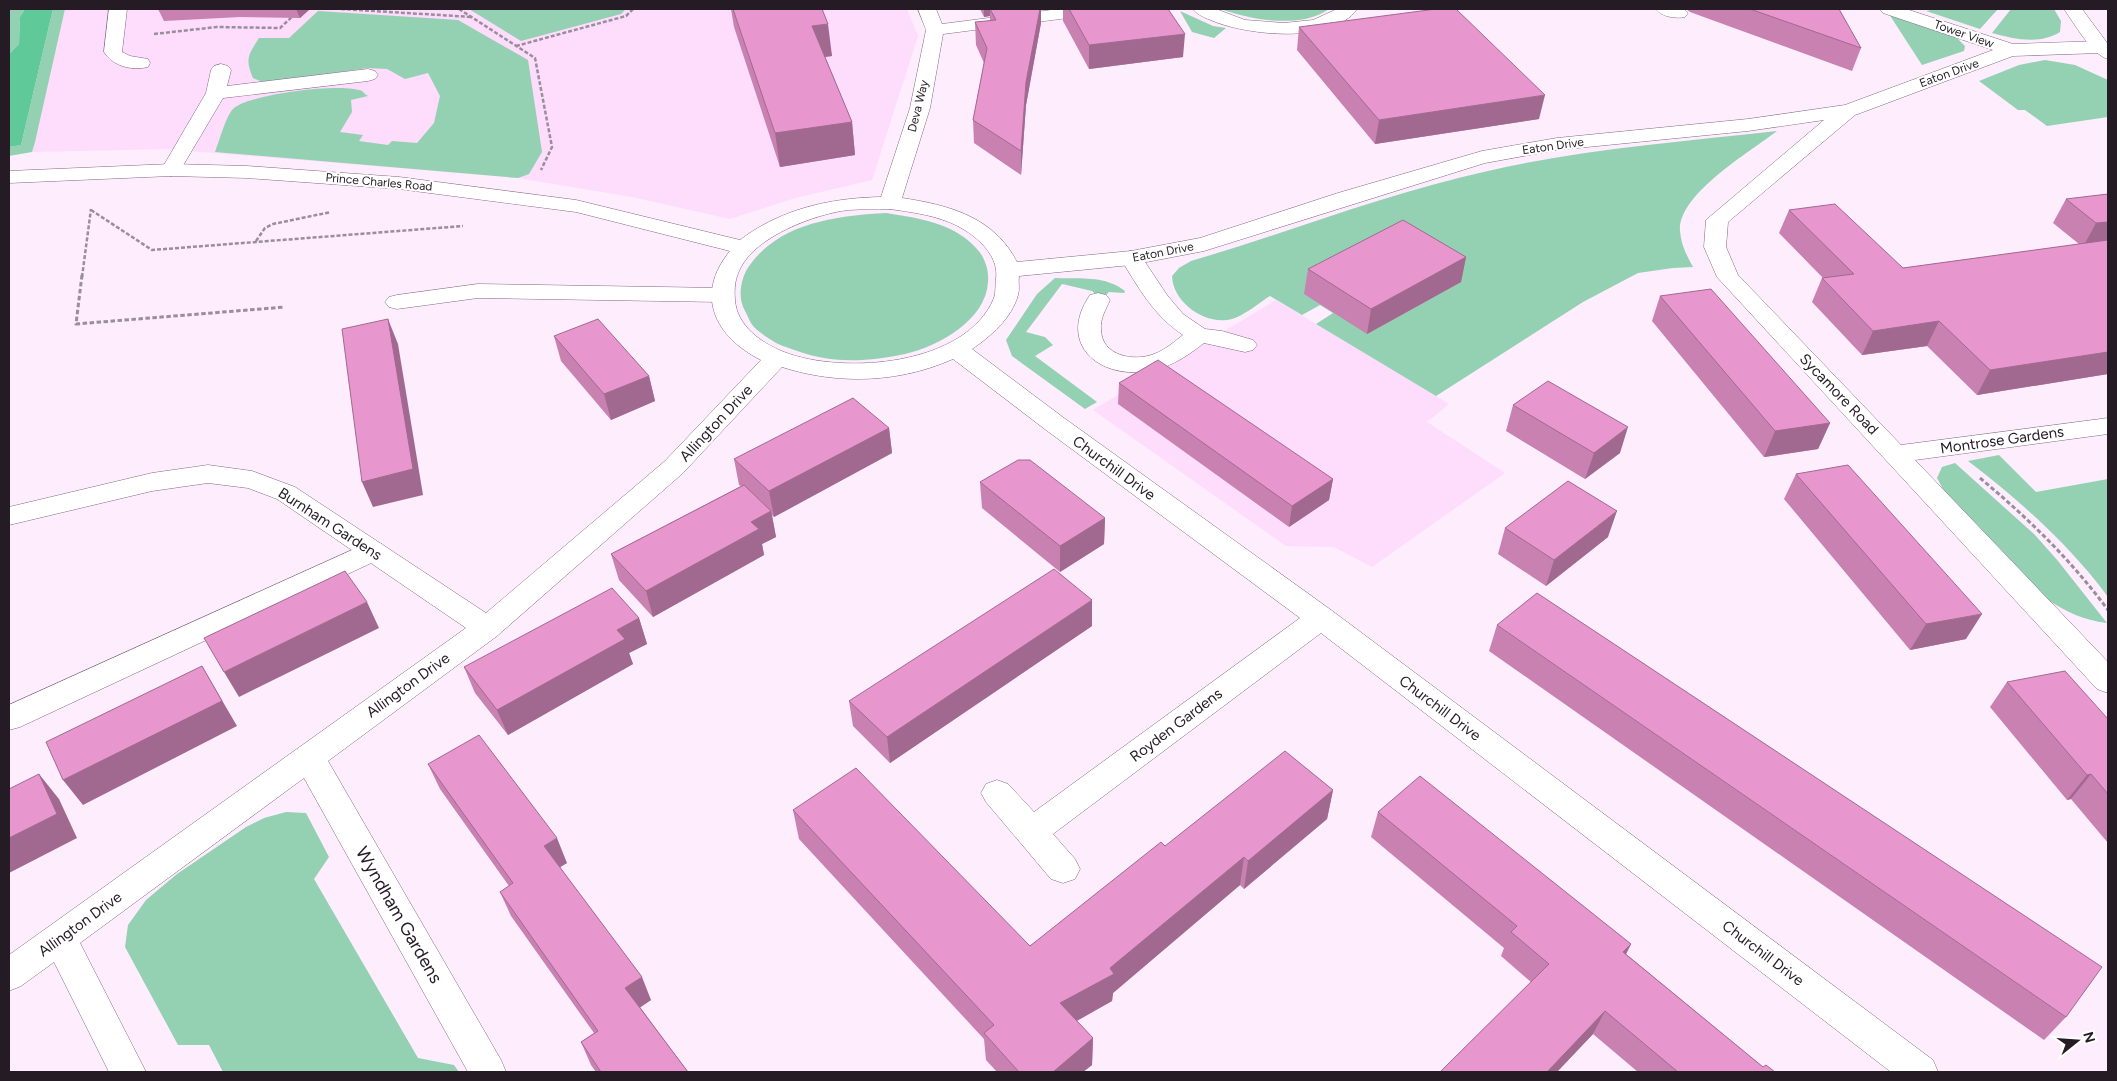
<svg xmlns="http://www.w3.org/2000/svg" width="2117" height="1081" font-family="Figtree,sans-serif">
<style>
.built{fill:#fddcfc}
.green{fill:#94d0b2}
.forest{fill:#5fc999}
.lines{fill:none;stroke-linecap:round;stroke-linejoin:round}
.service-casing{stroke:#816980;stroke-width:1}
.minor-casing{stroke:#816980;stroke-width:1}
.tertiary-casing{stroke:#816980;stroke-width:1}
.path-far1{stroke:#9b8e9b;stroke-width:2.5;stroke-dasharray:4 2;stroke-linecap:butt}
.path{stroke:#9b8e9b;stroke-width:3;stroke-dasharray:4.5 2.5;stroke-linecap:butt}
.service{fill:#fff;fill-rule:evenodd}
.minor{fill:#fff;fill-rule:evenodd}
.tertiary{fill:#fff;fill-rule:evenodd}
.wall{fill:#c881b1}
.shaded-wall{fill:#a26990}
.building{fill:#e896ce;stroke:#a26990}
.labels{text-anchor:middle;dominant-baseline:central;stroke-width:4;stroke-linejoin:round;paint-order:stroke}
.far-street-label{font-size:12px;fill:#241b24;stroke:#fff}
.street-label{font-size:15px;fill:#241b24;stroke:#fff}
.near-street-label{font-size:18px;fill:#241b24;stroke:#fff}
</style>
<rect width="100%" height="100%" fill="#fdedfd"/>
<path class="built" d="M65,9H907L918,36L872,180L795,198L730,219L632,197L518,178L166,149L32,152Z
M1276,300L1449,404L1427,422L1505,473L1372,567L1334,547L1286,546L1093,410Z"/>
<path class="green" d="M9,9H25L20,17L19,44L9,54Z
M53,9H65L35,142L32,152L9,156V147L21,145Z
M469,9H626L621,14L521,41Z
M1221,9H1329C1301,29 1251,20 1221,9Z
M1936,9H1998L1980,29L1926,11Z
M2011,9H2054L2061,21L2060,32C2039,45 2014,39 1992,33Z
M318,11L458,20L528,60L542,152L529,174L518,178L215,152C219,142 226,116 233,109C248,94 343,82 362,91C364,93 366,95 368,96L351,100L352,112L340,132L363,135L359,141L388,145L392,141L417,143L434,123L440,96L428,73L405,79L387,69L368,68L265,83L253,78C245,59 248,55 259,38H289Z
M1180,11L1213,26L1226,28L1214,38L1192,32Z
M1887,11L1954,35L1965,46L1964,51L1922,65Z
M2045,60L2075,65L2108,80V117L2047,126L2025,110H2018L1979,81L2019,65Z
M1777,131C1750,152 1678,194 1680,231C1681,245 1687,256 1693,267L1673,268L1638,273L1583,302L1436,396L1316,324L1333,313L1320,305L1302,315L1270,296C1259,303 1245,315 1232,319C1206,326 1173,303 1172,276L1179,268L1191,261C1290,232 1387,193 1488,171C1583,149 1680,142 1777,131Z
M886,213C918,218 954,223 976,248C985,257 989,270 988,282C986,320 939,346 905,354C878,360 846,363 819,357C808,355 797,351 786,347C777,345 761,334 754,327C750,323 748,316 745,311C738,299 740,283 746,271C775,223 835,216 886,213Z
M1055,278C1079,279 1105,275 1125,291L1124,293L1109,292L1102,299L1092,291L1062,284L1026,332L1045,337L1053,345L1035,356L1097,402L1085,409L1012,356L1006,340L1037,294Z
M1999,455L2036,492L2108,479V597C2071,546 2018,499 1968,461Z
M1955,463L2035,535L2058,561L2107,623C2083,620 2066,612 2047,599L1944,491L1937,478L1942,467Z
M286,812L306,813L329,857L314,879L418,1058L454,1065L459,1072H223L209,1045H178L125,947L128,925L146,900L177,874L246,827L264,818Z"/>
<path class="forest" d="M25,9H53L21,145L9,147V54L19,44L20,17Z"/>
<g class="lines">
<g class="service-casing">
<path id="service" d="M109,9H127L122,52L130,56L148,59L150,63L148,67C131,71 113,66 104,52Z
M1656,9H1684L1688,13L1685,17C1677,19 1661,17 1656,9Z
M221,64L228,66L231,70L227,86L368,69L375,71L378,75L375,79L368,81L223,98L178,174L171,176L164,174L161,170L206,93L211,70L214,66Z
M1131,251L1139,253L1167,295L1183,314L1205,329L1222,331L1253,340L1257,345L1253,350L1245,352L1204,343C1185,358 1166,370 1142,372C1093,376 1059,340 1090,295L1098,293L1106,295L1110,300C1106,309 1100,319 1101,329C1101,356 1134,362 1154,354C1165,350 1174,342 1183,335C1153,315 1139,288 1120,258L1123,253Z
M478,284L721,288L729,290L733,295L729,300L721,302L478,298L397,309L389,307L385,302L389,297L397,295Z
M372,541L382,544L386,551L382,558L20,727L9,730V705Z"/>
</g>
<g class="minor-casing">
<path id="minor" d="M918,9H936L942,24L1059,9H1108L1105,13L1099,14L943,34L930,108L902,198C949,205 994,217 1017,262L1131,251L1200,238L1338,193L1482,151L1557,138L1748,119L1845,105L1993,50L1883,13L1880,9H1906L2013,44L2101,41L2108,43V51L2101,53L2013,56L1855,115L1728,222L1726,247L1738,275L1901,445L2108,418V434L1915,460L2108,662V693L2097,689L1717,277L1704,247L1706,220L1824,120L1748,131L1557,150L1485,163L1204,251L1131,265L1019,276C1018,282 1020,289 1018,295C1012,318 990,337 972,349L1064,418L1331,610L1933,1060L1938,1072H1891L1321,633L1053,834L1075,859L1080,869L1075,879L1063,883L1051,879L986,802L981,793L986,784L997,780L1008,784L1034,812L1300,618L1046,430L953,359C899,383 838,385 782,367L683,473L497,636L328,761L501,1060L506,1072H468L304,778L80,943L146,1072H109L54,962L21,986L9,991V955L466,628L277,499L248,488L208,483L152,491L9,525V507L152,473L208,465L252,471L295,487L486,613L665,461L761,360C715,337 694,295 730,251L576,212L399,189L247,178L171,176L9,183V171L171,164L247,166L399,177L576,200L740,240C781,209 830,198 881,197L910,108L926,30ZM890,209C909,212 928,214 946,221C969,229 1000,252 996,279C995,285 996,292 994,298C966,366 843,375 784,352C761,343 737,326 735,300C734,288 735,278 741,267C757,236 815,214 848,210C862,209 876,210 890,209Z
M1193,9H1216L1245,20L1284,23L1313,20L1337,9H1357C1332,45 1247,35 1213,21C1206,18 1197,15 1193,9Z"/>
</g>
<g class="tertiary-casing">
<path id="tertiary" d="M2064,9H2082L2108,44V59C2092,55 2074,23 2064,9Z"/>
</g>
<path class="path-far1" d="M341,9L472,17
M459,9L535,58L552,147L541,170
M154,34L217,27L280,28L294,15
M516,46L626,16L633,9
M91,210L152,250L463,226
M256,241L265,228L273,224L331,212
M82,277L91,209"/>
<path class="path" d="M82,275L76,324L285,307
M1980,478C2028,518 2071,560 2108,610"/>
<use href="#service" class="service"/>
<use href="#minor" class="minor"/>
<use href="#tertiary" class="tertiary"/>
</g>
<path class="wall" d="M158,9H310L300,18L240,17L164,21Z
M731,9H822L832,56L825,57L852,122L855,155L780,167L734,27Z
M980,9H1044H1041V23L1026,105L1021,175L974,143L973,120L984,63L976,45L975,22L990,21V16L984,17Z
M1063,9H1168L1183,57L1089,69L1063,21Z
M1686,9H1839L1861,48L1852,71L1690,12Z
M1299,27L1539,119L1375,144L1297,50Z
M2108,194V374L1977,395L1927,346L1862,355L1812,302L1822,278H1823L1779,233L1789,210L1903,268L2079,244L2053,223L2066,199Z
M1466,257L1461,282L1367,334L1304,294L1308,269Z
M1660,296L1830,423L1818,449L1764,457L1652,321Z
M554,336L649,376L655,401L611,420L561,361Z
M1119,383L1333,479L1329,500L1289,527L1118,404Z
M1513,405L1620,453L1585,479L1506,431Z
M889,428L892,453L774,517L772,515L776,537L762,544L764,555L653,617L619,580L611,554L741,486L739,485L734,459Z
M1796,474L1966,639L1910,650L1784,499Z
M980,482L1105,518L1104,544L1060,572L982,508Z
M1505,528L1608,537L1546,586L1498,554Z
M639,618L647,644L629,653L633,664L508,735L475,693L464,667Z
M1497,625L2066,1017L2044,1040L1489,651Z
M1092,626L890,763L853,726L849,701Z
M2007,682L2108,719V843L2071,799L2067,800L1990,707Z
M428,764L567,863L560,867L651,1000L640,1007L688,1072H596L591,1065L581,1042L594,1033L511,916L500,892L509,886L440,789Z
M1333,790L1327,819L1244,889L1240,885L1113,993L1112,1001L1077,1021L1093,1038L1092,1065L1083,1072H997L986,1060L984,1039L799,839L793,810L1030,946L1165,846Z
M1378,812L1631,944L1626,954L1763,1067L1775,1072H1638L1593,1034L1557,1072H1440L1531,982L1501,956L1504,948L1371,837Z"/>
<path class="shaded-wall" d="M296,9H310L300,18Z
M984,9H990V16L984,17Z
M990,9H1044H1041V23L1026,105L1021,175V151L1026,82Z
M828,24L832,56L816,58L812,26Z
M1185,34L1183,57L1089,69V45Z
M1545,95L1539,119L1375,144L1379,120Z
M852,122L855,155L780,167L775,133Z
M2108,222V244L2083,247L2096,223Z
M1466,257L1461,282L1367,334L1371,309Z
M388,319L398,344L423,495L373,507L362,482Z
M1939,321L1927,346L1862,355L1873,331Z
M2108,352V374L1977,395L1990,370Z
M649,376L655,401L611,420L604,394Z
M1830,423L1818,449L1764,457L1775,431Z
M1628,427L1620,453L1585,479L1594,453Z
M889,428L892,453L774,517L769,491Z
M1333,479L1329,500L1289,527L1292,506Z
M771,511L776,537L762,544L764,555L653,617L646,591L751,522Z
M1617,511L1608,537L1546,586L1554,560Z
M1105,518L1104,544L1060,572V546Z
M1092,600V626L890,763L887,737Z
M367,602L379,628L239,697L224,672Z
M1982,614L1966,639L1910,650L1926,624Z
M639,618L647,644L629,653L633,664L508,735L497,710L617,630Z
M202,666L237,726L83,805L63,780Z
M39,774L59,799L77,838L9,873V838Z
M2091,774L2071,799L2067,800L2087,775Z
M1333,790L1327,819L1244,889L1248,861Z
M557,838L567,863L555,870L544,846Z
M1244,857L1240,885L1113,993L1112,1001L1060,1030V1003L1110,968Z
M1631,944L1619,968L1623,952Z
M642,977L651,1000L635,1011L625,988Z
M1605,1011L1593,1034L1557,1072H1547Z
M1093,1038L1092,1065L1083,1072H1053Z"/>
<path class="building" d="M733,9H822L828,24L812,26L852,122L775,133Z
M990,9H1040L1026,82L1021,151L973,120L987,48L975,22L996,20Z
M1069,9H1168L1185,34L1089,45Z
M1436,9H1456L1545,95L1379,120L1299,27Z
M1750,9H1839L1861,48Z
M2108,194V222L2096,223L2066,199Z
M1835,204L1903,268L2108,240V352L1990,370L1939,321L1873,331L1822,278L1854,274L1789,210Z
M1403,220L1466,257L1371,309L1308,269Z
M1711,289L1830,423L1775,431L1660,296Z
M388,319L413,469L362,482L342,329Z
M598,319L649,376L604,394L554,336Z
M1158,360L1333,479L1292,506L1119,383Z
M1548,381L1628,427L1594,453L1513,405Z
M853,398L889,428L769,491L734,459Z
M1018,460H1030L1105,518L1060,546L980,482Z
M1848,465L1982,614L1926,624L1796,474Z
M1568,481L1617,511L1554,560L1505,528Z
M744,485L771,511L751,522L759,529L646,591L611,554Z
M1054,569L1092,600L887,737L849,701Z
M345,571L367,602L224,672L204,638Z
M612,588L639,618L617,630L625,639L497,710L464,667Z
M1537,593L2102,967L2066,1017L1497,625Z
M202,666L222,701L63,780L46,742Z
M2065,671L2108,719V794L2091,774L2087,775L2007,682Z
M479,735L557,838L544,846L642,977L625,988L688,1072H601L581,1042L598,1031L500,892L513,883L428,764Z
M1285,751L1333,790L1248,861L1244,857L1110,968L1114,974L1060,1003L1093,1038L1053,1072H1019L984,1033L994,1025L793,810L856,768L1030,946L1161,842L1165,846Z
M39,774L57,814L9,838V789Z
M1420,776L1631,944L1623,952L1763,1067L1766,1065L1775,1072H1678L1605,1011L1547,1072H1440L1549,964L1511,932L1517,926L1378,812Z"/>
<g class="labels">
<g class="far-street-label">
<text transform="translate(1964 34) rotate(19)">Tower View</text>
<text transform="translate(1949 73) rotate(-20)">Eaton Drive</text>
<text transform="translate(918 106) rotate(-76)">Deva Way</text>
<text transform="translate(1553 146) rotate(-8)">Eaton Drive</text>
<text transform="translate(379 182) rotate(5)">Prince Charles Road</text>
<text transform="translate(1163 252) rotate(-11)">Eaton Drive</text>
</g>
<g class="street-label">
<text transform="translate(1839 394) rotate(46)">Sycamore Road</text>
<text transform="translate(716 423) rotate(-47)">Allington Drive</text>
<text transform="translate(2002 440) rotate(-8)">Montrose Gardens</text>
<text transform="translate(1114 468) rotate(36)">Churchill Drive</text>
<text transform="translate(330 524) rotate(33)">Burnham Gardens</text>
<text transform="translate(408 685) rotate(-36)">Allington Drive</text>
<text transform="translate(1440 708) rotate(37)">Churchill Drive</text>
<text transform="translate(1176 725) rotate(-37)">Royden Gardens</text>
<text transform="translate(80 924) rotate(-36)">Allington Drive</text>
<text transform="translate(1763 953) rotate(37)">Churchill Drive</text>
</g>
<g class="near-street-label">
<text transform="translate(399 915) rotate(60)">Wyndham Gardens</text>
</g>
</g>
<rect width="2117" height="1081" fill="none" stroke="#241b24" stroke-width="20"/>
<g transform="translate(2077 1041) rotate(73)" stroke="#ffffff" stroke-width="4" paint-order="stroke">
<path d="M0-4L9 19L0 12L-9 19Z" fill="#241b24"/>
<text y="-8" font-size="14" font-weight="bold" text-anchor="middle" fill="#241b24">N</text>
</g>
</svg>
